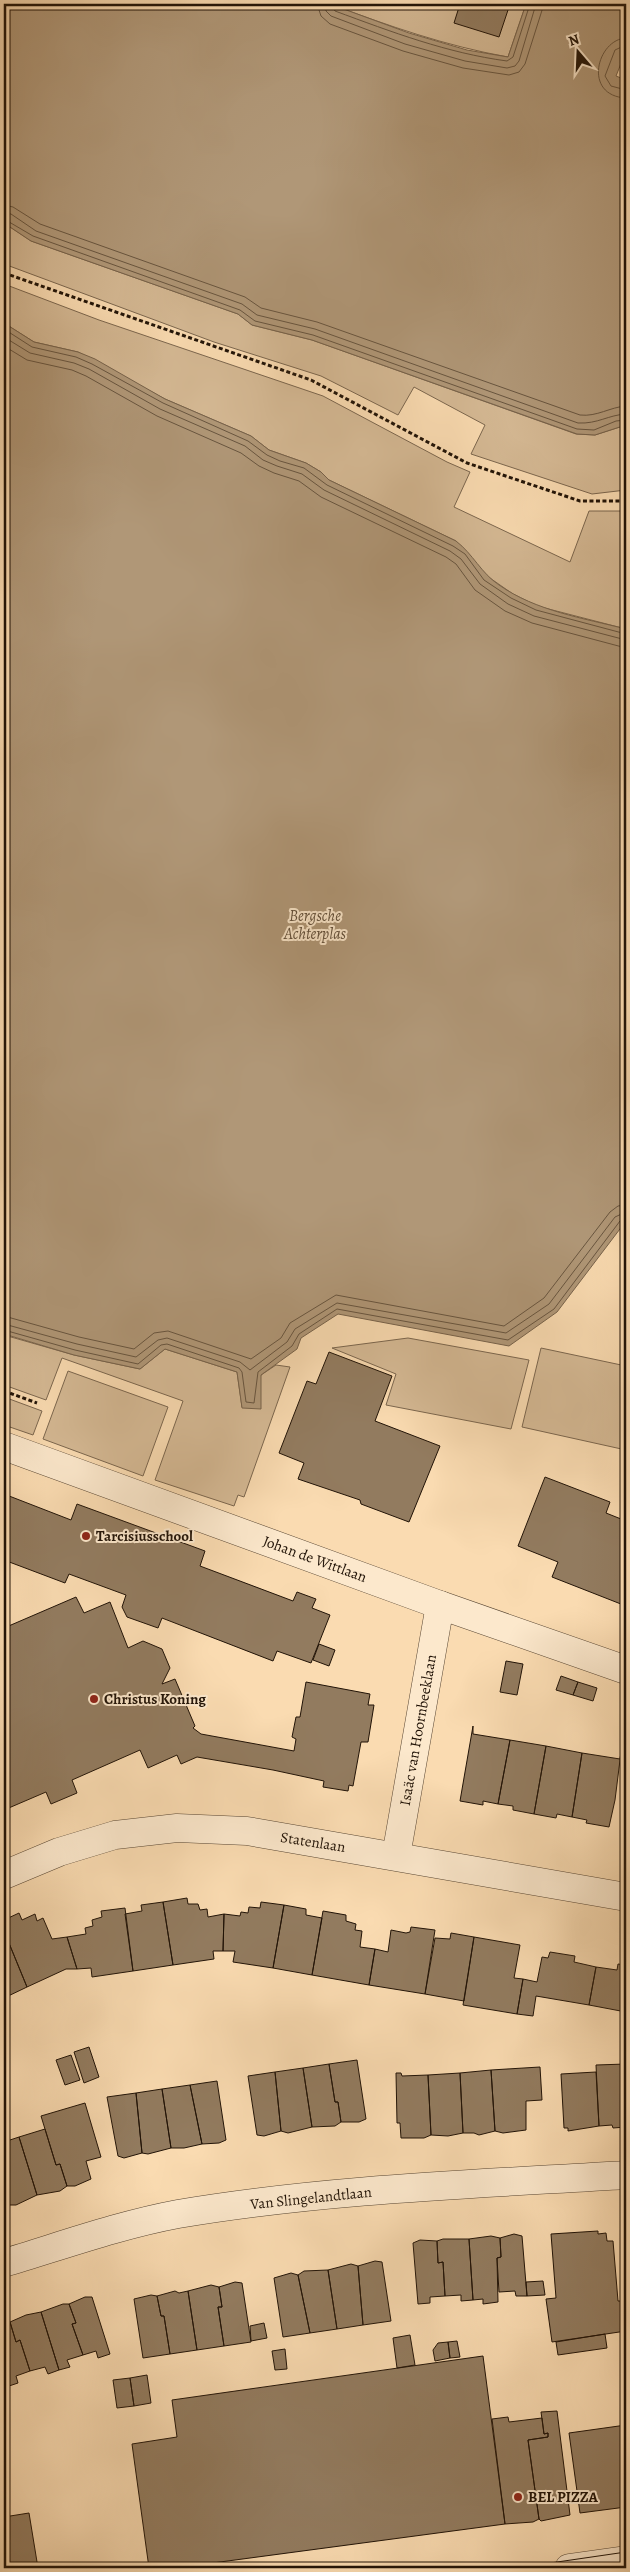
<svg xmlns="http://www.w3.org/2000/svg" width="630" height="2572" font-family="Alegreya,serif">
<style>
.green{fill:#d5b994;stroke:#7b664e}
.water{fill:#b09777;stroke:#77624a}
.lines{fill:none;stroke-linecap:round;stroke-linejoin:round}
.shore{stroke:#68553f;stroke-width:1}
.building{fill:#927b5f;stroke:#211307}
.pedestrian-casing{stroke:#574532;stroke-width:29}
.minor-casing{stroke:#574532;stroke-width:29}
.tertiary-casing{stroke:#574532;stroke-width:29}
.path{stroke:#211307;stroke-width:3;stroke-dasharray:4 2.5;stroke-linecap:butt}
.pedestrian{stroke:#fce8cc;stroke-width:28}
.minor{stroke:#fce8cc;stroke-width:28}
.tertiary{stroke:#fce8cc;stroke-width:28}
.tram{stroke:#211307;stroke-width:1}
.poi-dot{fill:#8f2418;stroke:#fce8cc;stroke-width:2}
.labels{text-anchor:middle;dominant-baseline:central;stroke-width:4;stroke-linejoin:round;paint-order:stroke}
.poi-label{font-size:15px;font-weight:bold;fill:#211307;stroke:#fce8cc;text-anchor:start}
.street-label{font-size:15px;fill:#211307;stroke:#fce8cc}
.water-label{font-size:16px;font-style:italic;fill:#614e39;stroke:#fce8cc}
</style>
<rect width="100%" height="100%" fill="#fadbb1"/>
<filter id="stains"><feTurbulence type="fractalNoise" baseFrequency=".004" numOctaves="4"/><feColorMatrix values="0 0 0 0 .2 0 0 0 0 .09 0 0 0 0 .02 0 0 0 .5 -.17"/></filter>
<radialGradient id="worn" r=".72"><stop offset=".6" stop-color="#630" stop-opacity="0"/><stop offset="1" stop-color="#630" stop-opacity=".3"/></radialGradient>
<path class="green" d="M330,4H526L508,57C446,46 389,26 330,4Z
M4,223L31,241L238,314L252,325L312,340L576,434L595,435L626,425V490L592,494L471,454L485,425L414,387L398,415L321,376L214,342L4,264Z
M4,284L99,320L323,396L447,462L470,472L454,507L570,562L589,511H626V629L537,606L513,594L487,576L456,541L329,480L321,472L306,463L269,450L251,436L165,399L78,352L34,342L4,323Z
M4,1335L74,1355L140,1369L165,1349L237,1372L242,1407L261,1375L276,1365L290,1367L244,1497L238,1495L234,1506L155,1480L183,1401L62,1358L46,1400L4,1385Z
M408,1338L529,1360L511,1429L386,1405L396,1374L332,1348Z
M541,1348L626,1366V1450L522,1427Z
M68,1371L168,1407L143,1476L43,1439Z
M4,1397L42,1411L33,1435L4,1425Z"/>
<path class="water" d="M4,4H330L409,33L467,50L508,57L526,4H626V51L616,76L626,80V425L595,435L577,434L312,340L252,325L238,314L31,241L4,223Z
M4,323L34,342L78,352L95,359L165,399L251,436L269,450L306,463L321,472L329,480L456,541C473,554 481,573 499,585C536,611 583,618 626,629V1221L557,1312L509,1346L338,1314L301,1338L297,1349L261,1375V1409L242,1408L237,1372L165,1349L140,1369L74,1355L4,1334Z"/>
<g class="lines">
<path class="shore" d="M317,4L321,16L330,24L403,51L463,68L509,75L519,72L525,64L544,4
M325,4L326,11L331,16L405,44L465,61L507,68L515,66L519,61L536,4
M331,4L335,11C392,32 447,53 507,61L513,57L530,4
M626,38C597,39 582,96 626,98
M626,45L615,50L605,76L611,86L626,90
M4,205L13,207L40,224L245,297L261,308L317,322L580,415C597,417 610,407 626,406
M4,213L11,214L36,231L242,304L257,315L315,329L578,423C598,424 608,415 626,414
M4,219L33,236L240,310L255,321L313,335L577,429L594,430L616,421L626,420
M4,329L32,347L76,357L92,364L163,403L248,441L267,455L280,461L304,468L327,485L453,546L465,554L484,580L511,598L536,610L626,634
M4,337L30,353L74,363L89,369L160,409L245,446L263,460L277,466L302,474L324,490L450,551L461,559L480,584L508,604L534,616L626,640
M4,346L27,360L72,370L86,376L157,416L241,453L259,466L274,473L299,481L321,497L446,557L456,564L475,590L505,611L532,623L626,648
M4,1316L79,1337L134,1349L154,1333L168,1331L251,1359L281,1338L290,1323L336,1295L504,1326L544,1298L610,1212L618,1206L626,1205
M4,1324L77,1344L136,1357L158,1340L167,1338L240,1362L250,1370L287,1342L295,1329L337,1303L506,1333L549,1304L615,1217L626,1212
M4,1330L75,1350L138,1364L161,1345L167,1344L239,1368L242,1372L246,1402L254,1403L258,1372L292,1346L299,1334L337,1309L508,1340L554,1309L620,1221L626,1218"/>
</g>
<path class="building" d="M460,4H499L509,7L499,37L454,23Z
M329,1352L392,1376L375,1421L440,1446L409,1522L361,1504L360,1500L298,1479L304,1463L279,1453L307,1381L316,1384Z
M545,1477L610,1502L606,1513L626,1521V1606L552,1577L558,1562L518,1546Z
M4,1494L71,1520L77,1504L205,1551L200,1566L293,1601L297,1592L316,1599L312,1608L330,1615L311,1663L277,1651L273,1661L162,1618L158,1628L127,1617L122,1607L126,1595L69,1574L65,1583L4,1560Z
M76,1597L84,1613L110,1602L128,1648L143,1641L162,1649L170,1668L162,1684L175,1679L195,1726L193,1728L201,1734L294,1751L296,1739L292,1737L296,1717H300L306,1682L370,1694L368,1705H374L368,1742H361L353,1786L349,1785L348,1791L323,1787L324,1781L273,1770L197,1757L181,1764L177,1755L148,1768L140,1750L72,1780L77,1793L51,1804L46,1792L4,1810V1628Z
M319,1644L335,1650L329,1666L313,1660Z
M506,1661L523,1664L517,1695L500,1692Z
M561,1676L578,1682L573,1695L556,1690Z
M578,1682L597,1688L593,1701L573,1695Z
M473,1726V1734L510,1740L498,1804L483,1801V1805L460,1801Z
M510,1740L546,1746L534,1814L513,1810V1806L498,1804Z
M546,1746L582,1753L572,1817L557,1814L556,1818L534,1814Z
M621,1752L615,1800L609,1827L586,1823L587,1820L572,1817L582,1753L620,1759Z
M187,1898L188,1904H198L200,1910L207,1909L208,1917L224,1914L223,1951H213L214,1959L173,1965L163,1902Z
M163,1902L173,1965L133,1971L125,1914L142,1911L141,1905Z
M261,1902L284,1905L273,1968L233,1962L235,1951H223L224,1914L240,1916L241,1912L248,1913L249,1907L260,1908Z
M284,1905L306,1909V1915L322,1918L312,1975L273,1968Z
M125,1908L133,1971L92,1977L91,1968L77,1969L67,1937L86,1934L85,1928L93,1926L92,1920L102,1917L101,1911Z
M323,1911L346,1915V1921L356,1924L355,1930L362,1931L360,1947L375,1949L369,1985L312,1975Z
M19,1913L22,1920L35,1914L37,1921L43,1918L52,1939L67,1937L77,1969H66L27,1987L4,1931V1920Z
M411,1927L435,1930L425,1994L369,1985L375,1949L388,1952L391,1930L406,1933L410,1932Z
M4,1931L27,1987L4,1998L7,2004L4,2005Z
M451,1933L474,1937L464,2001L425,1994L435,1938L450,1939Z
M474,1937L520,1945L514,1978L523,1979L517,2014L463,2005Z
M550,1952L575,1956L574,1962L596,1967L589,2005L536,1996L533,2016L517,2014L523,1979L537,1982L542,1957L548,1958Z
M618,1964L626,1965V2012L589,2005L596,1967L617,1970Z
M89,2047L99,2077L84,2083L74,2052Z
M71,2055L80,2080L65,2085L56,2060Z
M357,2060L366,2119L359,2122H341L338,2102H335L329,2064Z
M329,2064L335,2102H338L341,2122L335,2126L312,2127L303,2068Z
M626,2064V2127L613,2128L612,2125L599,2126L596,2065Z
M540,2067L542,2100L526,2101V2130L503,2133L495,2131L491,2070Z
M303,2068L312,2127L288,2133L281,2131L275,2072Z
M491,2070L495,2131L479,2135L474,2133H463L460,2073Z
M275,2072L281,2131L264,2136L257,2135L248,2076Z
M596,2072L599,2126L568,2131V2128H564L561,2074Z
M396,2073H401L402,2076L428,2075L431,2135L424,2138H401L400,2123H397Z
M460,2073L463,2133L448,2136L431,2135L428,2075Z
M217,2081L226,2140L219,2143L202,2144L190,2085Z
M190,2085L202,2144L184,2148H171L162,2089Z
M162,2089L171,2148L148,2154L142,2153L136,2093Z
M136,2093L142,2153L124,2158L118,2156L107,2097Z
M85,2103L101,2157L86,2161L91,2179L75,2186H67L60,2164L56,2165L41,2116Z
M45,2129L56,2165L60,2164L67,2186L60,2191L37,2195L19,2137Z
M19,2137L37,2195L16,2205H8L4,2191V2142Z
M598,2231V2234L606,2233L607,2241H613L618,2301H626V2331L552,2342L546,2299L556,2298L551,2234Z
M514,2234L522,2236L527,2296H516L515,2291L499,2292L497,2258L501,2257L500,2238Z
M491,2236L500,2238L501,2257L497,2258L498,2302L483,2304V2299L473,2300L469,2239Z
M443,2239H469L473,2300L461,2301V2295L445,2296L443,2262L438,2263L437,2241Z
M420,2240L437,2241L438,2263L443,2262L445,2296L430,2297V2303L418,2304L413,2243Z
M375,2261L382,2262L391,2321L363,2325L358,2266Z
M351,2264L358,2266L363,2325L337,2329L328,2270Z
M328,2270L337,2329L310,2333L298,2275L304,2271Z
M291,2273L298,2275L310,2333L283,2337L274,2278Z
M543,2281L545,2295L527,2296L526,2282Z
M235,2282L242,2283L251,2342L224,2346L218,2307H222L219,2287Z
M211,2285L219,2287L222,2307H218L224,2346L197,2350L188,2291Z
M175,2291L179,2293L188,2291L197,2350L170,2354L164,2316H161L157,2296Z
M151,2295L157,2296L161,2316H164L170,2354L143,2358L134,2299Z
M85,2297H92L110,2354L98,2358L96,2351L83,2355L72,2324L76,2323L69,2304Z
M63,2304H69L76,2323L72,2324L83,2355L67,2360L70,2367L59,2370L41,2312Z
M41,2312L59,2370L48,2374L45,2367L30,2371L20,2340L16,2342L10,2322L26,2315Z
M4,2322H10L16,2342L20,2340L30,2371L16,2376L18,2383L6,2387L4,2380Z
M264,2323L267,2338L251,2341L250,2326Z
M605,2334L607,2348L558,2355L556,2342Z
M410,2335L415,2365L397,2368L393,2338Z
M457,2341L460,2357L450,2358L448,2342Z
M448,2342L450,2358L435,2361L433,2350L438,2343Z
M285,2349L287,2369L275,2370L272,2351Z
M483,2356L505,2524L175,2568H149L132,2444L177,2437L172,2400Z
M147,2375L151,2403L134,2406L130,2378Z
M130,2378L134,2406L117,2408L113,2380Z
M557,2411L570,2515L541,2521L539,2519L528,2440L548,2437V2433L544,2434L541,2412Z
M508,2417L509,2422L542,2418L544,2434L548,2433V2437L528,2440L539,2519L533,2522L505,2524L492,2419Z
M626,2425V2507L580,2513L569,2433Z
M29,2513L38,2568H4V2517Z"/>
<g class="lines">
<g class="pedestrian-casing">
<path id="pedestrian" d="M4,1446L440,1605"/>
</g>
<g class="minor-casing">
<path id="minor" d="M396,1856L440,1605L626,1670
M4,1875L59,1852L115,1835L177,1828L247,1831L626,1897
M4,2263C61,2246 119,2225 178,2214C326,2189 477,2184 626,2175"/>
</g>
<g class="tertiary-casing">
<path id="tertiary" d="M569,2568L626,2560"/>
</g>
<path class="path" d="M4,273L311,380L467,463L580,501H626
M4,1391L37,1403"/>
<use href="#pedestrian" class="pedestrian"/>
<use href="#minor" class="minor"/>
<use href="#tertiary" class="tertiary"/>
<path class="tram" d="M516,2568L626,2552
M625,2568H626"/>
</g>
<g class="poi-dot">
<circle cx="86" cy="1536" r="5"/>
<circle cx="94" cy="1699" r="5"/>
<circle cx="518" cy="2497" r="5"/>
</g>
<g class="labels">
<g class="poi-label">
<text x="96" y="1536">Tarcisiusschool</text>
<text x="104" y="1699">Christus Koning</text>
<text x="528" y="2497">BEL PIZZA</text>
</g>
<g class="street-label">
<text transform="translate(315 1559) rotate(20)">Johan de Wittlaan</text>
<text transform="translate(418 1730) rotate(-80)">Isaäc van Hoornbeeklaan</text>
<text transform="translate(313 1842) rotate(9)">Statenlaan</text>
<text transform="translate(311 2198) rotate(-6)">Van Slingelandtlaan</text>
</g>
<g class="water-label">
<text x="315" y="916">Bergsche<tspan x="315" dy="18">Achterplas</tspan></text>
</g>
</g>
<rect width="630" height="2572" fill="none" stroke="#fadbb1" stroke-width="20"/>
<rect x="5" y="5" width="620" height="2562" fill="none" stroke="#211307" stroke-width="2.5"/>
<rect x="10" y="10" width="610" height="2552" fill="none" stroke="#211307"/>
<g transform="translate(578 52) rotate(341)" stroke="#fce8cc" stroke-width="4" paint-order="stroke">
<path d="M0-4L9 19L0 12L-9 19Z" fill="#211307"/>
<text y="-8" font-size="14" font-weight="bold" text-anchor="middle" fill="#211307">N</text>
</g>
<rect width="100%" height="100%" filter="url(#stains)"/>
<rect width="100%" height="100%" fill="url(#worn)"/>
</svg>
